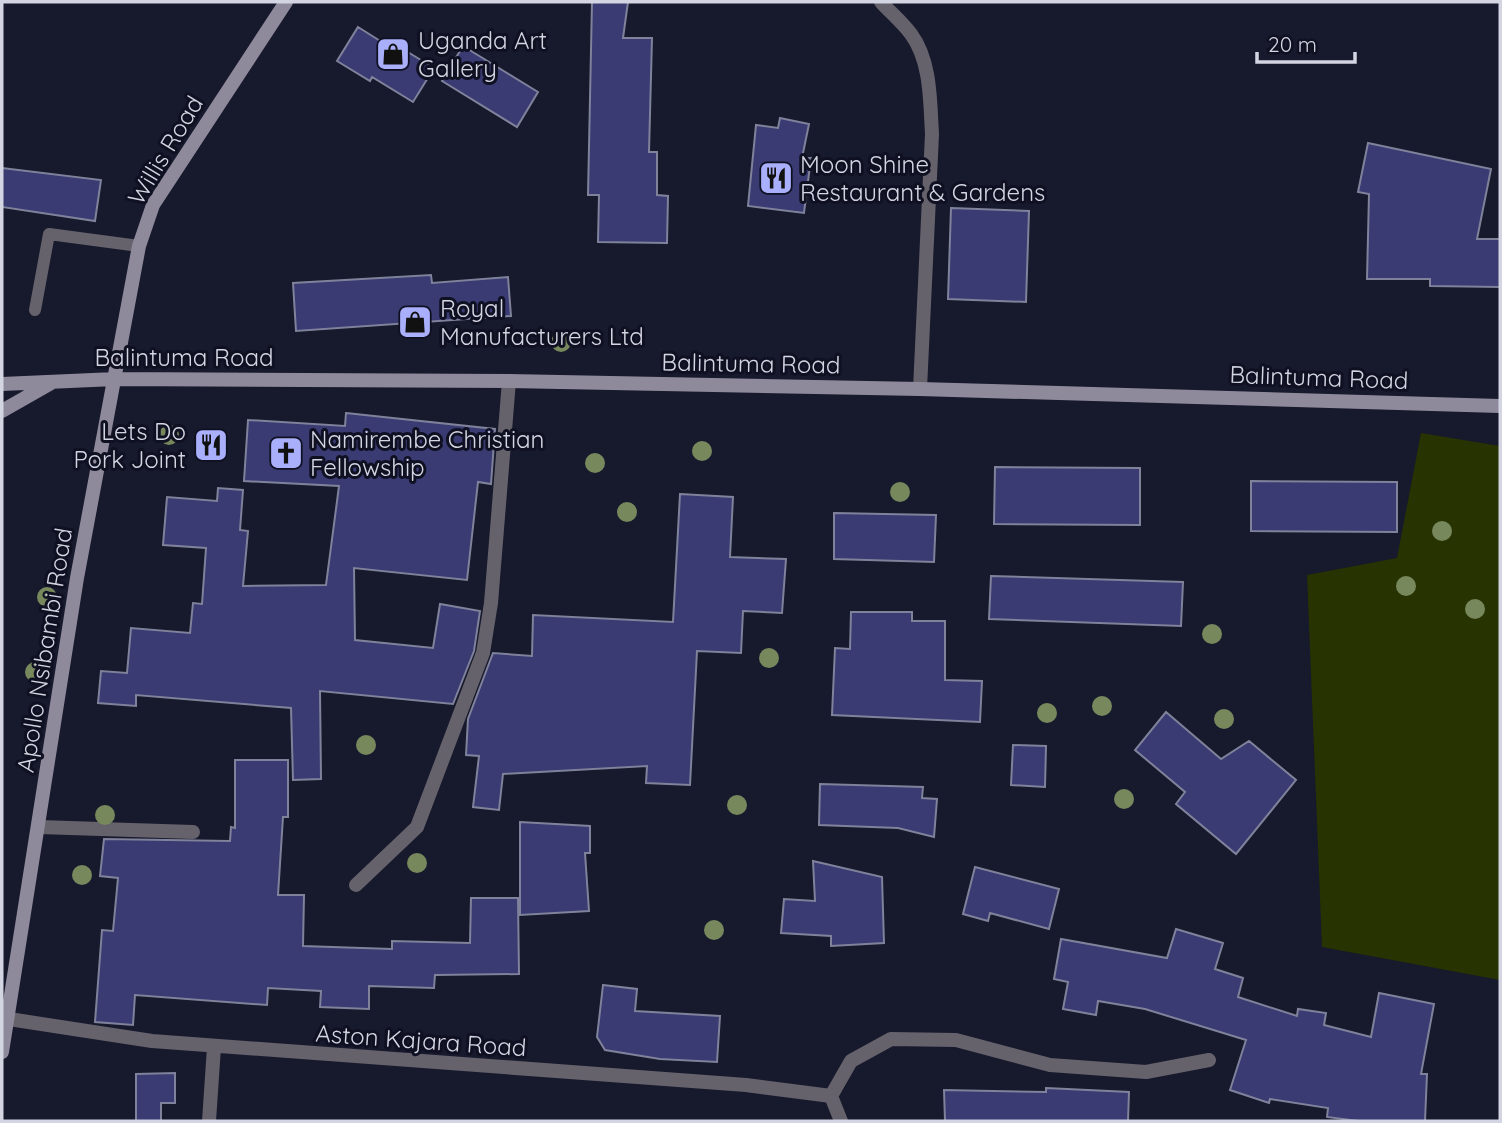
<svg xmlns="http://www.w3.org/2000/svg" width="1502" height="1123" font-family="Quicksand,sans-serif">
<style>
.green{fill:#273300}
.building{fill:#393b72;stroke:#7f829a;stroke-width:2}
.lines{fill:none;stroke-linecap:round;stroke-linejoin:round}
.lane{stroke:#65626c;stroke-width:12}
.street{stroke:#65626c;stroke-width:14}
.secondary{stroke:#8f8a9b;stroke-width:14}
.tree{fill:#78885d}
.labels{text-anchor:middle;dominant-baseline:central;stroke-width:6;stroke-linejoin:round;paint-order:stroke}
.poi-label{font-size:24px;fill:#d3d5e2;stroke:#0f1022;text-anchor:start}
.street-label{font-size:24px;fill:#d3d5e2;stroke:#0f1022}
</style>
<rect width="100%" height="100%" fill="#17192c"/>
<path class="green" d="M1421,433L1500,446V980L1322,947L1307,575L1397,558Z"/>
<path class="building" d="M592,2H628L623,38H652L649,152H657V195L668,196L667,243L598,242L599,195H588Z
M358,27L385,44L388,40L434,68L413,102L372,77L370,81L337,61Z
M463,46L538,92L517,127L442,81Z
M780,118L809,124L802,158H811L804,213L748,206L756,125L778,128Z
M1368,143L1491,169L1477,239H1500V287L1430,286V279H1367L1369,194L1358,192Z
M2,168L101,180L95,221L2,207Z
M951,208L1029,211L1026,302L948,299Z
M431,275L432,283L508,277L511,316L296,331L293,283Z
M346,413L495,429L491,484L478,482L467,580L354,568L355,640L433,648L440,604L480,611L474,651L453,704L320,691L321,779L293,780L291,708L136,695V706L98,703L101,671L127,673L131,628L190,633L193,603L202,604L206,548L163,545L167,497L217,501L218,488L243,490L240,530L248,531L243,586L326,585L339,486L244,481L248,420L345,426Z
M995,467L1140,468V525L994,524Z
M1251,481L1397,482V532L1251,531Z
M680,494L733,497L730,557L786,559L782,613L743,611L741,653L697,651L690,785L646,783L647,766L503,774L499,810L473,807L479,756L466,755L468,719L493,653L532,656L533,615L673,622Z
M834,513L936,515L934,562L834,559Z
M991,576L1183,582L1181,626L989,619Z
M851,612H912V621H945V680L982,681L980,722L832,715L835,648L850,649Z
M1166,712L1221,759L1249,741L1296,780L1236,854L1176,804L1185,792L1135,750Z
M1013,745L1046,746L1045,787L1011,785Z
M235,760H288V817H283L278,895H304L303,946L392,949V941L470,943L471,898H518L519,974L435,975L434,988L369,986V1009L320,1007L321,991L268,988L267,1005L135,995L133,1025L95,1022L102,930L113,931L118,878L100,876L104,839L230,841L231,827L235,828Z
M820,784L923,787L922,798L937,799L934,837L898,828L819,825Z
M520,822L590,826V853H585L589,911L520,915Z
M813,861L882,877L884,943L831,946V936L781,933L784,899L815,901Z
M975,867L1059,889L1049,929L990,913L988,921L963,914Z
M1176,929L1223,943L1215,969L1243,978L1238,997L1297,1016L1298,1009L1326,1013L1324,1025L1371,1037L1379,993L1434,1004L1421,1074H1427L1425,1121H1358L1327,1117L1328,1108L1270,1099L1269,1103L1230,1090L1246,1040L1145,1009L1098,1001L1096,1015L1063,1009L1068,982L1054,979L1061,939L1167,958Z
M603,985L637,989L635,1011L720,1016L717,1062L660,1059L605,1050L597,1037Z
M175,1073V1103H161V1121H136V1074Z
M1046,1088L1129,1092L1128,1121H945L944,1090L1046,1092Z"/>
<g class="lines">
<path class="lane" d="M35,310L49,234L139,246"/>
<path class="street" d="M881,2C890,12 902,22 911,34C931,61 930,101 932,134L920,389
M39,827L193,832
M356,885L417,827L483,653L491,603L509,381
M9,1019L152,1041L746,1085L831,1096
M209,1121L214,1047
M841,1121L831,1096L851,1061L891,1039L956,1040L1050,1065L1146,1072L1209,1060"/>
<path class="secondary" d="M2,384L115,379L509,381L920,389L1500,406
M2,411L53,382
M2,1052L77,578L139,246L153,205L286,2"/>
</g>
<g class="tree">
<circle cx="561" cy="342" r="10"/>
<circle cx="169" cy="435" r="10"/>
<circle cx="702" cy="451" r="10"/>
<circle cx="595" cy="463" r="10"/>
<circle cx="900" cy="492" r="10"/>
<circle cx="627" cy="512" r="10"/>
<circle cx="1442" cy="531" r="10"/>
<circle cx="1406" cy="586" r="10"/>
<circle cx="47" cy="597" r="10"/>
<circle cx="1475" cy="609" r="10"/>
<circle cx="1212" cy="634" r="10"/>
<circle cx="769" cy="658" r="10"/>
<circle cx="35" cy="672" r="10"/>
<circle cx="1102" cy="706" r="10"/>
<circle cx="1047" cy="713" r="10"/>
<circle cx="1224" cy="719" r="10"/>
<circle cx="366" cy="745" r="10"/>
<circle cx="1124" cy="799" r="10"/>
<circle cx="737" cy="805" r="10"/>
<circle cx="105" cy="815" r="10"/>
<circle cx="417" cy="863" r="10"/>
<circle cx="82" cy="875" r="10"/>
<circle cx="714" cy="930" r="10"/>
</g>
<defs>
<g id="shop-square" transform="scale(1.75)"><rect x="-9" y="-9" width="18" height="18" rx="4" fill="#aaaffb" stroke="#0f1022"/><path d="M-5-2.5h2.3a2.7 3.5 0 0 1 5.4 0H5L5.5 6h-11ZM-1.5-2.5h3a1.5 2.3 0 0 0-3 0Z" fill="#111"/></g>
<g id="restaurant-square" transform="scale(1.75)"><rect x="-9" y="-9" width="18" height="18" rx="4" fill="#aaaffb" stroke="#0f1022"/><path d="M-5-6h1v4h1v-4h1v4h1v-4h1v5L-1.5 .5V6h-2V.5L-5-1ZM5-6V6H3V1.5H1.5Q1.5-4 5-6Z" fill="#111"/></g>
<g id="church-square" transform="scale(1.75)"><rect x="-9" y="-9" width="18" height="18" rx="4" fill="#aaaffb" stroke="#0f1022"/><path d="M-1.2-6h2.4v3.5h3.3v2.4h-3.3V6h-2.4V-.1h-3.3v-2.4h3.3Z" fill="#111"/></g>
</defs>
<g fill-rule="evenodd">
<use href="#shop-square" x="393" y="54"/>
<use href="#restaurant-square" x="776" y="178"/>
<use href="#shop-square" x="415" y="322"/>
<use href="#restaurant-square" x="211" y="445"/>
<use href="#church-square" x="286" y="453"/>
</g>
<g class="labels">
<g class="poi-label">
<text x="418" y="40">Uganda Art<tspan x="418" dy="28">Gallery</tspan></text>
<text x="800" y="164">Moon Shine<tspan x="800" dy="28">Restaurant &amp; Gardens</tspan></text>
<text x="440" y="308">Royal<tspan x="440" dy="28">Manufacturers Ltd</tspan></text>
<text x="186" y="431" text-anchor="end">Lets Do<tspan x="186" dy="28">Pork Joint</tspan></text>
<text x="310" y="439">Namirembe Christian<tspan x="310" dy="28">Fellowship</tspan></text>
</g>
<g class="street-label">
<text transform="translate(165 150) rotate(-59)">Willis Road</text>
<text x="184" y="357">Balintuma Road</text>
<text transform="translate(751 363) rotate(1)">Balintuma Road</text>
<text transform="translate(1319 377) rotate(2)">Balintuma Road</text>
<text transform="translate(44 650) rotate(-81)">Apollo Nsibambi Road</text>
<text transform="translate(421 1040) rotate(4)">Aston Kajara Road</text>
</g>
</g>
<rect width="1502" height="1123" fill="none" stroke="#d3d5e2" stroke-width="7"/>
<path d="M1257 52v10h98v-10" fill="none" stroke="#d3d5e2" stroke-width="3.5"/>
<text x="1268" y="52" font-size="21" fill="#d3d5e2" stroke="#0f1022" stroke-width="5" paint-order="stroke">20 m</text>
</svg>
